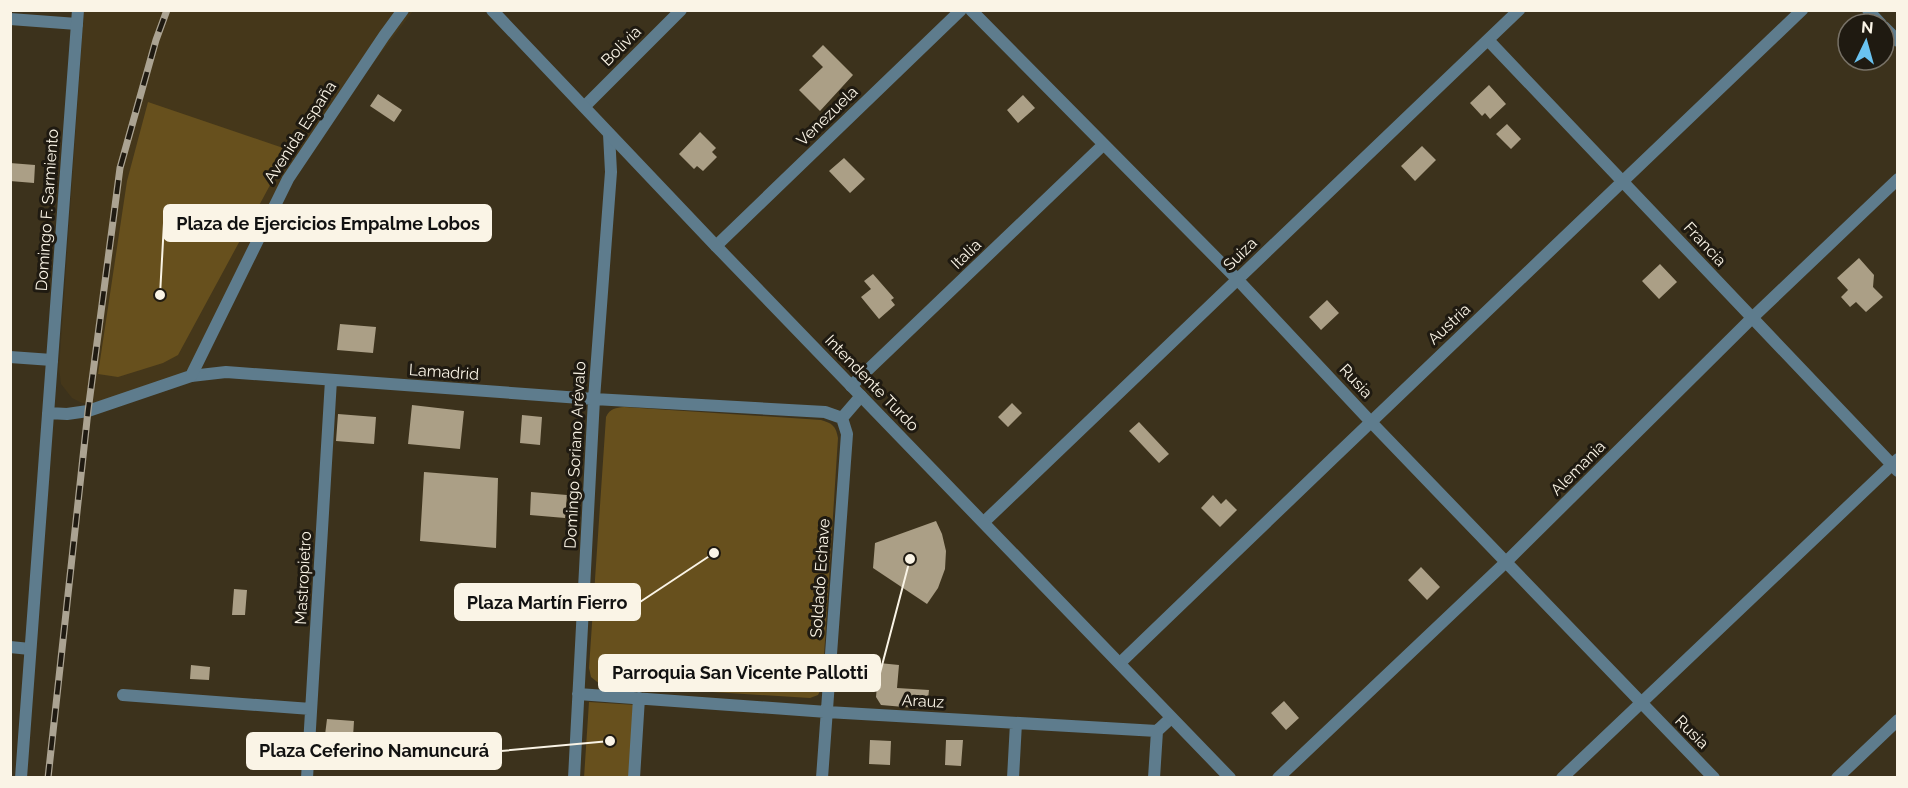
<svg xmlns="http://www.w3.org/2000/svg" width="1908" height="788" font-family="Raleway,sans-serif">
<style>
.built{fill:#45371a}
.green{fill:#67501d}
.building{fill:#ab9f86}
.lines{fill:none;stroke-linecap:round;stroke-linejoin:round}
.minor{stroke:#5e7c8d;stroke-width:12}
.tertiary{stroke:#5e7c8d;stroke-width:12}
.rail-casing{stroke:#aba392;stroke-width:7}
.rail{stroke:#1f1a11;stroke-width:4.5;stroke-dasharray:14;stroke-linecap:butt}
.labels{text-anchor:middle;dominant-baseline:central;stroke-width:6;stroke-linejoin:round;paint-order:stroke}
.street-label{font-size:16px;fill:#faf4e6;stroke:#1f1a11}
.leader{fill:none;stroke:#faf4e6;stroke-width:2}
.callout-dot{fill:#faf4e6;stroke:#1f1a11;stroke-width:2}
.callout{fill:#faf4e6;stroke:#faf4e6;stroke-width:2}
.callout-label{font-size:18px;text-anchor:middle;font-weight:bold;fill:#111}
</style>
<rect width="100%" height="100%" fill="#3c321c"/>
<path class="built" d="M84,11H413L307,150L191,368L176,377L94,403H82L72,398L61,384L59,368Z"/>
<path class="green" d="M148,102L289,150L178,355L163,363L118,377L98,374L127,181Z
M624,407L821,420C832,423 836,426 838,438L822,687L818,695L810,698L601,685L591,677L589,668L606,417C610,408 616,408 624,407Z
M589,702L636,705L633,777L584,778Z"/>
<path class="building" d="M823,45L853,75L820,111L799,90L823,67L812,56Z
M1489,85L1506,104L1490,119L1485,113L1482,116L1470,103Z
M378,94L402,110L394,122L370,106Z
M1023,95L1035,108L1018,123L1007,110Z
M1507,124L1521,139L1511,149L1496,134Z
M700,132L716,148L712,152L717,157L703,171L697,166L694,169L679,154Z
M1422,146L1436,160L1415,181L1401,166Z
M844,158L865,179L850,193L829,171Z
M10,163L35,165L34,183L10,181Z
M1859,258L1874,275L1873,287L1883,297L1866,312L1856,302L1850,307L1841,297L1848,290L1837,278Z
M1660,264L1677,282L1659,299L1642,281Z
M873,274L894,298L891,300L895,305L879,319L861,297L871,289L864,281Z
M1327,300L1339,313L1321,330L1309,317Z
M340,324L376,327L373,353L337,350Z
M1012,403L1022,413L1008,427L998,417Z
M412,405L464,411L460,449L408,444Z
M338,414L376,417L374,444L336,441Z
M522,415L542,417L540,445L520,443Z
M1139,422L1169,454L1159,463L1129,431Z
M424,472L498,478L496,548L420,541Z
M531,492L567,495L565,518L530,515Z
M1213,495L1221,504L1226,499L1237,510L1220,527L1201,508Z
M936,521L942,534L946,551L945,569L938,588L927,604L873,568L875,543Z
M1421,567L1440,587L1427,600L1408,580Z
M234,589L247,590L245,615H232Z
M879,663L899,665L897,688L929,690L927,709L881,705L876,697Z
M191,665L210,667L209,680L190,679Z
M1284,701L1299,718L1286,730L1271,713Z
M327,719L354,721L353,737L325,735Z
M870,740L891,741L890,765L869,764Z
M946,740H963L961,766L945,765Z"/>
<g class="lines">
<path class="minor" d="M971,10L1237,279L1370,421L1714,778
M1868,10L1881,24
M10,19L77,24
M1884,27L1898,41
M1488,40L1898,471
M585,106L681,10
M716,246L961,10
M10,357L52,360
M191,376L226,372L594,399L825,412L842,418
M851,386L1103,145
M842,418L861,396
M984,522L1519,10
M10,647L30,649
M1120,663C1346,444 1575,229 1802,10
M578,694L827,712L1157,731
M123,695L311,709
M307,778L331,380
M574,778L594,399L611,172L609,134
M634,778L639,698
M822,778L847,434L842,418
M1013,778L1016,723
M1154,778L1157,731L1171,718
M1278,778L1506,562L1752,318L1898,179
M1562,778L1898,459
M1837,778L1898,720"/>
<path class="tertiary" d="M492,10L716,246L1230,778
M48,413L67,414L88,411L191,376L288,179L384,36L403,10
M21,778L78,10"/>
<g class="rail-casing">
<path id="rail" d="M48,778L88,411L120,168L156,40L167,10"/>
</g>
<use href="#rail" class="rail"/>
</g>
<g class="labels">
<g class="street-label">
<text transform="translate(621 46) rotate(-45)">Bolivia</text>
<text transform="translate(827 116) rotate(-44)">Venezuela</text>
<text transform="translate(300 132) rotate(-57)">Avenida España</text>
<text transform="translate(47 210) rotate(-86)">Domingo F. Sarmiento</text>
<text transform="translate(1705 244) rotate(47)">Francia</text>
<text transform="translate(966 254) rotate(-44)">Italia</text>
<text transform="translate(1240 254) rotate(-44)">Suiza</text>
<text transform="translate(1449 324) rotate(-43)">Austria</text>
<text transform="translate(444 372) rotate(4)">Lamadrid</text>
<text transform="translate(1356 381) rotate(47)">Rusia</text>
<text transform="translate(872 383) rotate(46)">Intendente Turdo</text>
<text transform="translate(575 455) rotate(-87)">Domingo Soriano Arévalo</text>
<text transform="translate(1578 468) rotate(-45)">Alemania</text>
<text transform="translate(303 578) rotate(-87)">Mastropietro</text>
<text transform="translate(820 578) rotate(-86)">Soldado Echave</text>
<text transform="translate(923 701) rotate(3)">Arauz</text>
<text transform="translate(1692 732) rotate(45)">Rusia</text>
</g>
</g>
<path class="leader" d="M160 295L164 223M714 553L640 602M910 559L880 673M610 741L501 751"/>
<g class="callout-dot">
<circle cx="160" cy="295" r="6"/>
<circle cx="714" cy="553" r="6"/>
<circle cx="910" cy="559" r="6"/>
<circle cx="610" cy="741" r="6"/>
</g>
<g class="callout">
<rect x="164" y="205" width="327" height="36" rx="6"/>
<rect x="455" y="584" width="185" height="36" rx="6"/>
<rect x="599" y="655" width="281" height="36" rx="6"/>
<rect x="247" y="733" width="254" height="36" rx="6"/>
</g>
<g class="callout-label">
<text x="328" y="230">Plaza de Ejercicios Empalme Lobos</text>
<text x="547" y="609">Plaza Martín Fierro</text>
<text x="740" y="679">Parroquia San Vicente Pallotti</text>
<text x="374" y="757">Plaza Ceferino Namuncurá</text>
</g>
<rect width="1908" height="788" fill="none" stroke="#faf4e6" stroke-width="24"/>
<g transform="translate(1866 42) rotate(5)"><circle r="28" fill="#1f1a11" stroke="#777166" stroke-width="1.5"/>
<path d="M0-4.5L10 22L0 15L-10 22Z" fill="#6ac3f1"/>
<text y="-9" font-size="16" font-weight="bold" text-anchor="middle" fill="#faf4e6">N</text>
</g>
</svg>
